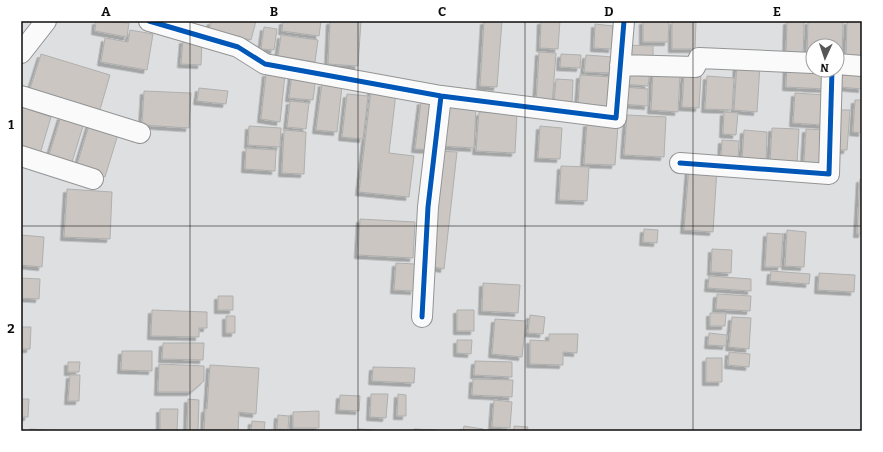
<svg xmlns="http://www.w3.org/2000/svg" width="883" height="452" font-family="Bitter,serif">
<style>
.building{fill:#cbc6c1;stroke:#afafaf;filter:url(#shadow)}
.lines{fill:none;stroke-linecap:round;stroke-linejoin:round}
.minor-casing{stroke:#939495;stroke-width:22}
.minor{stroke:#fafafa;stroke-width:20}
.cycleway-casing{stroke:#fff;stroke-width:8}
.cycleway{stroke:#0057b8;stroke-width:5}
.grid{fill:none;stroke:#0c0c0d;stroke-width:1;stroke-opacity:0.55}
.neatline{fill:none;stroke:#0c0c0d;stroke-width:1.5}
.grid-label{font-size:13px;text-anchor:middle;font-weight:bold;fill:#0c0c0d}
</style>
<defs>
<filter id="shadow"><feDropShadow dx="-3.5" dy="3.5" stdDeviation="0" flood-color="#0004"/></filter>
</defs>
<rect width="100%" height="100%" fill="#dedfe0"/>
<path class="building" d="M96,21L129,23L127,37L95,31Z
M211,21H256L251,40L209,30Z
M283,21H321L319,36L282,31Z
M330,21H361L358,66L328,64Z
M484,21H502L497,87L480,86Z
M541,21H560L558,49L540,48Z
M643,21H669L668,42H643Z
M672,21H696L695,49H672Z
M787,21H804L803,59L786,58Z
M808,21H843L842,58H837V46H813V57H807Z
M847,21H862V60L846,59Z
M595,24L613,26L612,49L594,48Z
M264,27L277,29L274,50L261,49Z
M130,30L153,34L147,70L101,62L105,38L128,42Z
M281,35L318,40L315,62L278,56Z
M183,40L202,41L201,65L181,64Z
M626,45L653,46V62L625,61Z
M539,52L556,53L552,105L536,103Z
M41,54L110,75L99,113L29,92Z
M561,54L581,55L580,68L560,67Z
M586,55L613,57L612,73L584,72Z
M737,64L760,65L757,112L734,110Z
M787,65L813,70H828L826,89L786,87Z
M841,66L862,68V89L840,87Z
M625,68L650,69L648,86L624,84Z
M266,73L285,74L280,122L261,119Z
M653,73L680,74L678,112L651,110Z
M292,74L316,77L313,100L289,98Z
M684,74L701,75L699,108L682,107Z
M580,75L611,77L609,107L578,105Z
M707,76L734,78L732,110L705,109Z
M556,79L573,80L572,104L554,103Z
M322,83L342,86L337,132L316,130Z
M623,87L648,89V106L622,104Z
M199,88L228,91L226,104L197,101Z
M371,90L396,93L389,153L414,156L409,197L359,192Z
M144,91L191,93L189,128L142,125Z
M795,93L825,95L823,125L793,123Z
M347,94L368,96L363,139L342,137Z
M855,100H862V133L853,132Z
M290,101L309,103L306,129L287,127Z
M421,101L436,103L431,150L415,149Z
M446,105L476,107L474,148L443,146Z
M21,107L51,117L40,154L21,148Z
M836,110H850L847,150H834Z
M479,112L517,114L515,153L476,151Z
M724,112L738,113L736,135L723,134Z
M627,115L666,117L664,157L624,155Z
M61,116L84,123L72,162L49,155Z
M90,122L119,131L105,177L76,168Z
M587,123L618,125L615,165L584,164Z
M249,126L281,128L280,147L248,145Z
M540,126L562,128L560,159L538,158Z
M772,128L799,129L797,164L770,163Z
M806,129L824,130L822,163L804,162Z
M284,130L306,132L304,174L282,173Z
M744,130L767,132L766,162L742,160Z
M722,140L739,141L738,161L721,159Z
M246,148L276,150L275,171L245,169Z
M437,151L457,152L444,269L430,266Z
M561,166L589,167L587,201L559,200Z
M689,167L717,169L713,232L684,230Z
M860,179H862V234H857Z
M67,189L112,192L110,239L64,237Z
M360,219L415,222L413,258L358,255Z
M644,229L658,230L657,243L643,242Z
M787,230L806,232L804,267L785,266Z
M767,233L783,234L781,267H765Z
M21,235L44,237L42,267L21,265Z
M712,249L732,250L731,273L711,272Z
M396,263L415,264L414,291L394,290Z
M771,271L810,274L809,284L770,281Z
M819,273L855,275L854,292L818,290Z
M709,276L751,279V291L708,288Z
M21,278L40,279L39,299L21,298Z
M483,283L520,285L518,313L482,311Z
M717,294L751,296L750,311L716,309Z
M218,296H233V310H218Z
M152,310L207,312V328H199V337L151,336Z
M457,310H474V331H457Z
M710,313H726L725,326H710Z
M530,315L545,317L543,334L528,333Z
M226,316H235V333H226Z
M732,317L751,318L749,349L729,347Z
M495,319L526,321L522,357L492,354Z
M21,327H31L30,349H21Z
M709,333L727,335L726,346L708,345Z
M549,334H578L577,353L563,352V365L530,364V340L549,341Z
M457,340H472L471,354L457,353Z
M163,343H204L203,360L162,359Z
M122,351H152V371L121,370Z
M729,352L750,354L749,367L728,365Z
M706,358H722V382H706Z
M475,361L512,362V377L474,375Z
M68,362H80L79,372H68Z
M159,364L204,366V381L191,392H158Z
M210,365L259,368L256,414L239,412L238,431H204L205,409H207Z
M373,367L415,368L414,383L372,381Z
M70,375H80L79,401H68Z
M473,379L513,380L512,397L472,395Z
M371,394H388L386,418L370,417Z
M398,394L406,395V416H397Z
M340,395L360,396L359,411L339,410Z
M21,399H29L28,417H21Z
M188,399L199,400L198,431H187Z
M494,400L512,402L510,428L492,427Z
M160,409H178L177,431H160Z
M319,411V428H293V412Z
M278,415L289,416L288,430L277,429Z
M252,421L265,422L264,431H251Z
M464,426L483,429L482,431H463Z
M514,426L528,427L527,431H514Z
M30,429L59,431H30Z
M359,429L375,430V431H359Z
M414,429L437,430V431H414Z"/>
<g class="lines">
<g class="minor-casing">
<path id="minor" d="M149,21L238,47L265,64L441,96L616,118L624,21
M21,53L46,21
M837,64L862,66
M620,65L695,67L699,58L813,63
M21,96L140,133
M21,156L93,179
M680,163L829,174L832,70
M422,317L428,207L441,96"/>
</g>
<use href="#minor" class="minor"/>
<g class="cycleway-casing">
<path id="cycleway" d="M149,21L238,47L265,64L441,96L616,118L624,21
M680,163L829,174L832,70
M422,317L428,207L441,96"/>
</g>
<use href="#cycleway" class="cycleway"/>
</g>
<path class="grid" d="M190,21V431M358,21V431M525,21V431M693,21V431M21,226H862"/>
<rect width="883" height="452" fill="none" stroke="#ffffff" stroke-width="44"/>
<g transform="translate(825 58) rotate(183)"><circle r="19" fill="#ffffff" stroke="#9e9e9e"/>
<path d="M0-3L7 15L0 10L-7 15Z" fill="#565657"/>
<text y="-6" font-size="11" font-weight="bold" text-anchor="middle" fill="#0c0c0d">N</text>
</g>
<rect x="22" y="22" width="839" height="408" class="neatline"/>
<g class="grid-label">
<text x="106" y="16">A</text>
<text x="274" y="16">B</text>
<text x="442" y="16">C</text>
<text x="609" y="16">D</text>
<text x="777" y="16">E</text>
<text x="11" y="129">1</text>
<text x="11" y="333">2</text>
</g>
</svg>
